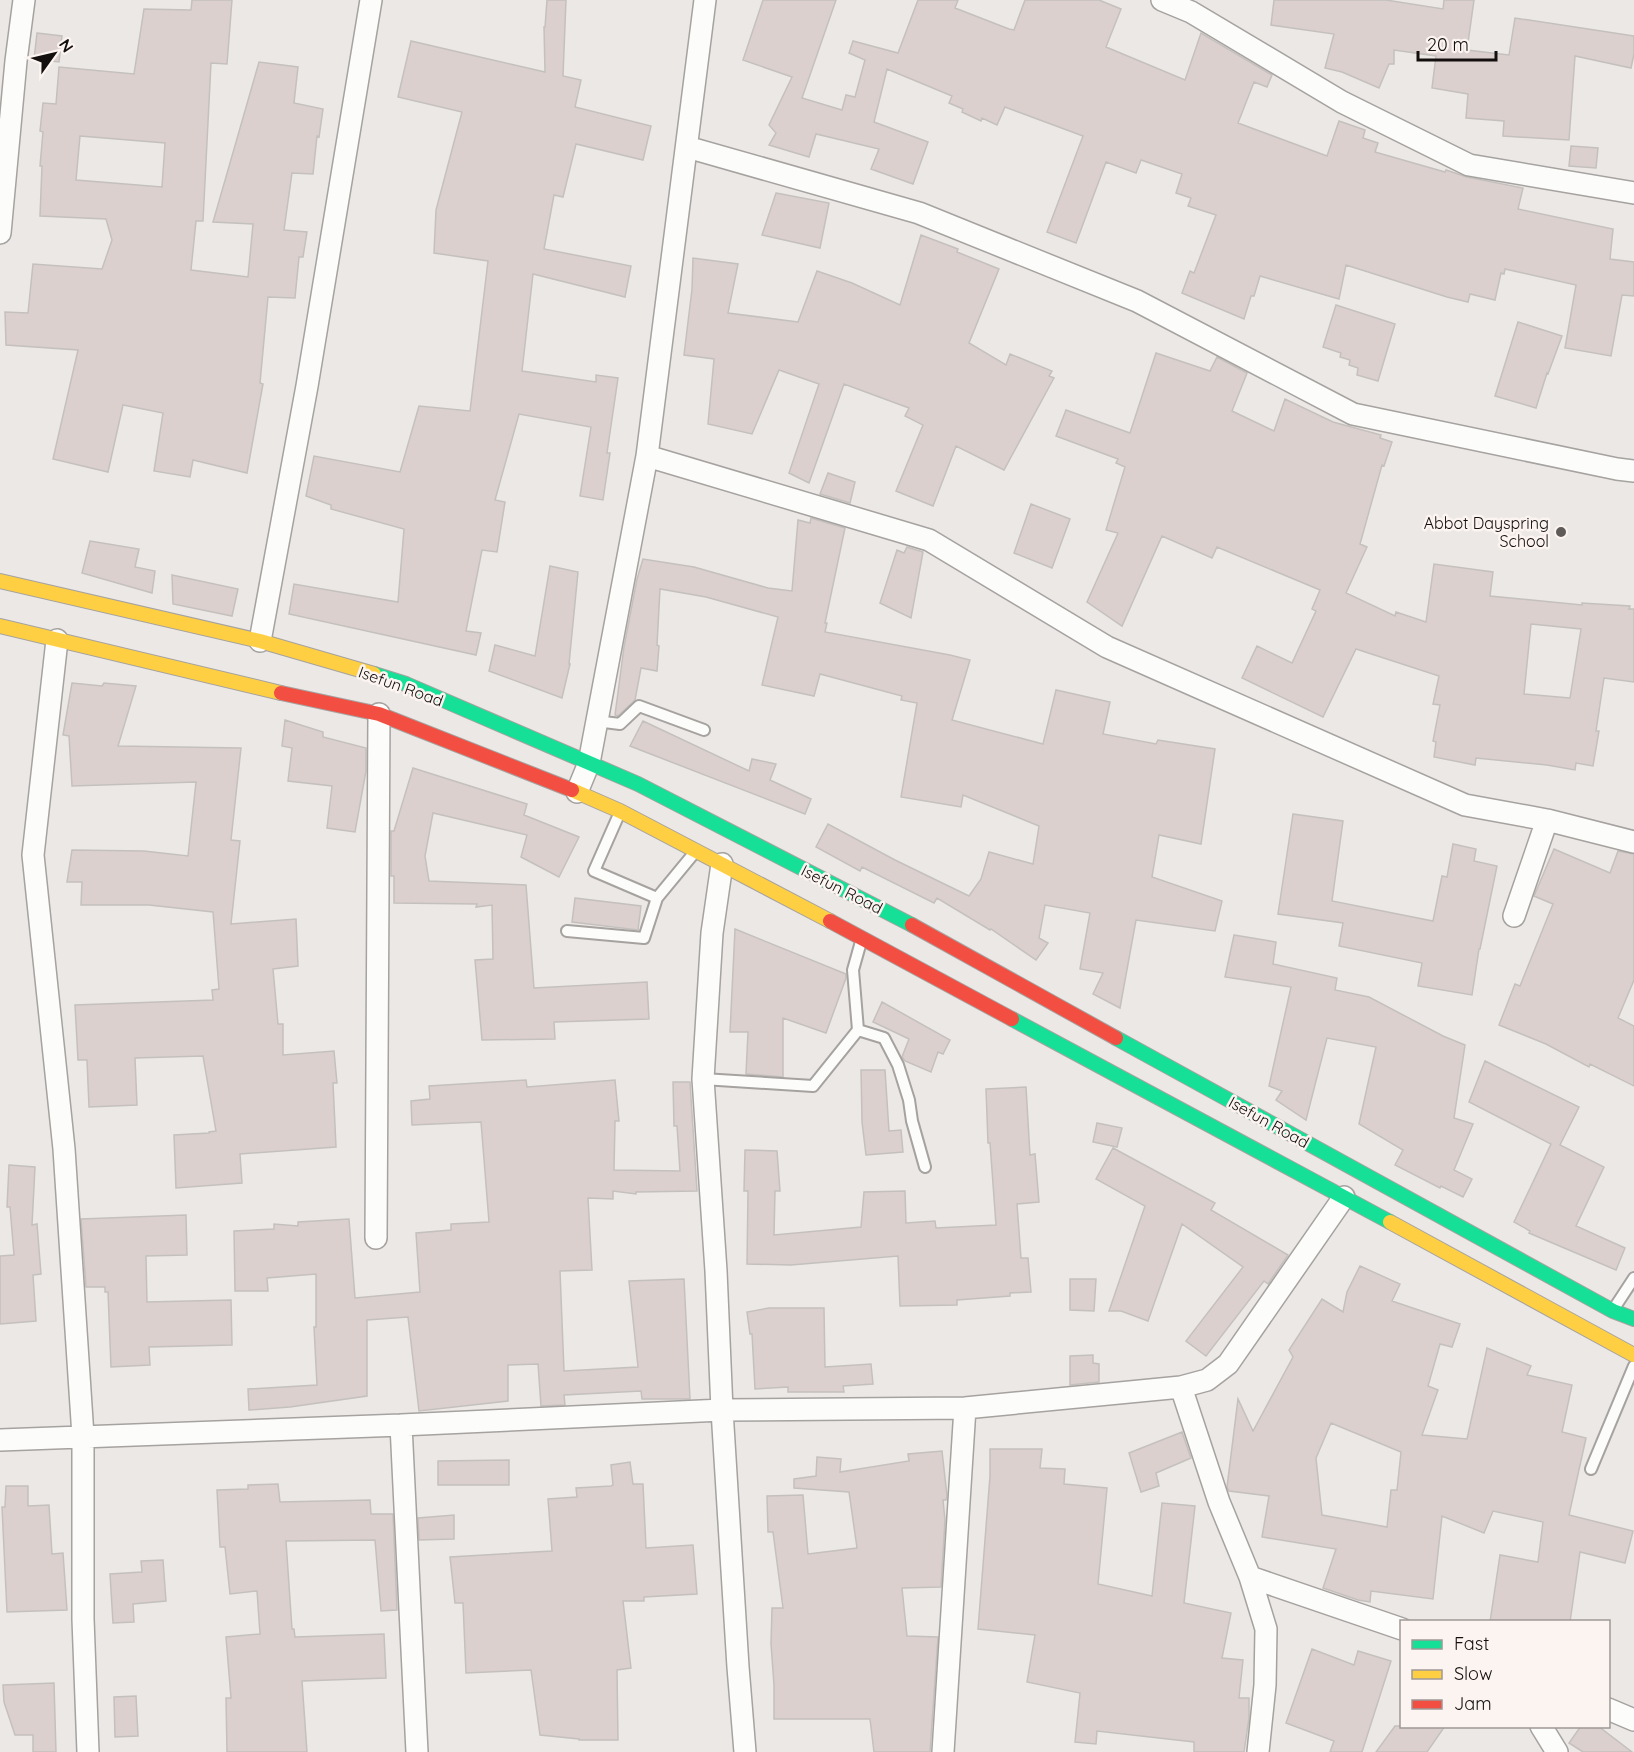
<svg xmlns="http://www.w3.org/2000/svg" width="1634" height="1752" font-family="Quicksand,sans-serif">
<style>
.building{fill:#dbd0ce;stroke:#c4c0be;stroke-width:1.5;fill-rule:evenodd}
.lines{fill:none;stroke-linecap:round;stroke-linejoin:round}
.lane-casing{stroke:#a5a2a0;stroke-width:14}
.street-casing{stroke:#a5a2a0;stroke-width:24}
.fast-casing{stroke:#a5a2a0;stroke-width:16}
.slow-casing{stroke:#a5a2a0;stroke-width:16}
.jam-casing{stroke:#a5a2a0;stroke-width:16}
.lane{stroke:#fcfcfb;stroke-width:10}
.street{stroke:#fcfcfb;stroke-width:21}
.fast{stroke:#16e098;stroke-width:14}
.slow{stroke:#ffcf43;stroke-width:14}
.jam{stroke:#f24e42;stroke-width:14}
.poi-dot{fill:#5e5b59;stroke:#fcf4f0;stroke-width:2}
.labels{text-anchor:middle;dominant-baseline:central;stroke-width:5;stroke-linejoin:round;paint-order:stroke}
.poi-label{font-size:16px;fill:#120f0e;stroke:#fcf4f0;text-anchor:end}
.street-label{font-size:16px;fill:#120f0e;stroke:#fcf4f0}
</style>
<rect width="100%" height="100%" fill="#ece8e5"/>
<path class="building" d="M192,0H232L227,64L211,63L203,221H196L191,270L248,277L253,224L213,222L259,62L298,67L294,103L323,109L319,137L317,136L313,174L292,173L284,230L307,232L303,257H299L295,298L268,297L260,383L263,384L247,473L193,460L190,477L154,471L163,413L123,405L108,472L53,459L78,350L6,345L5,312L28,313L33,264L102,269L112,240L106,219L40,216L42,166H40L43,132L40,131L43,103L56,104L59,67L134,74L144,9L191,10ZM80,136L165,143L162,187L76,180Z
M547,0H566L563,76L581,80L575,107L651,126L643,160L576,144L563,197L554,195L544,249L631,266L625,297L533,274L522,371L596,382V375L618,378L607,453H610L603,500L580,496L591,427L519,414L495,500L505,502L497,552L482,550L466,631L481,633L476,655L289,614L294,584L398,602L404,529L331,509V505L306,496L314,456L400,472L419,406L470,411L488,261L434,253L436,210L462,112L398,97L411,41L545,72L544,27H545Z
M763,0H836L802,98L842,110L846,95L855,97L865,60L849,53L853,41L898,53L918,0H958L955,8L1009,29L1014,30L1025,0H1099L1121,9L1106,47L1185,80L1201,33L1272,75L1267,87L1254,82L1238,123L1327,156L1339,121L1365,130L1363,138L1378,143L1375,152L1445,172L1446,170L1467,177L1523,188L1518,209L1613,229L1610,259L1634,262V296L1622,295L1611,356L1565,348L1576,285L1505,269L1504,274L1501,273L1495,300L1470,294L1468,302L1447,297L1346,265L1339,299L1260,276L1254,296H1251L1244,319L1182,293L1190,271L1194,273L1216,215L1188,206L1191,198L1176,193L1182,174L1141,160L1136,173L1106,162L1076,243L1047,232L1083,136L1005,107L997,125L982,118L981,121L962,112L963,109L949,103L952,96L887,69L874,122L928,142L913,184L871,169L879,149L816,134L809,157L769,145L776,133L769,125L792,77L743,60Z
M1274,0H1386L1443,9L1444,0H1474L1467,50L1509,55L1515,18L1634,36V54L1631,68L1575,56L1569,140L1503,136L1504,121L1466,118L1468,94L1432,88L1436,56L1394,50V64H1389L1379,88L1342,72L1325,68L1334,34L1271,25Z
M37,33L62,36L59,62L34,59Z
M1571,146L1598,148L1596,168L1569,166Z
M776,193L829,203L820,248L762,235Z
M921,235L958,249L957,252L999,269L969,343L1006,365L1010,354L1052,371L1049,376L1054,378L1004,470L956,446L933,506L896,491L923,425L905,416L909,408L844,384L809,483L789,473L819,384L779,370L752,434L708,424L714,359L684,355L692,289L693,258L738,264L728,313L798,322L817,271L852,283L900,305Z
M1336,305L1395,324L1378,381L1357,375L1358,368L1349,365L1350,360L1340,357L1341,353L1323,347Z
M1518,322L1562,336L1548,374L1547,373L1536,408L1495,396Z
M1156,353L1210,371L1217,357L1247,373L1232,411L1274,431L1285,399L1333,422L1381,435L1380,438L1392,442L1384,466L1382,465L1360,544L1367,547L1346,593L1395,616L1396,612L1426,622L1434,564L1493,572L1490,596L1582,605V603L1630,606L1629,609H1634V682L1604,678L1596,731H1599L1593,766L1576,763L1575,770L1547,765L1476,758L1475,765L1434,757L1436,742L1433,741L1440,705L1433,704L1439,676L1356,649L1323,717L1242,678L1257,646L1292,663L1316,611L1312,609L1320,590L1217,547L1212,558L1162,536L1122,626L1087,602L1118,533L1106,530L1125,467L1116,463L1118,459L1056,436L1066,410L1130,433ZM1531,624L1581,629L1570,698L1524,694Z
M828,473L855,482L850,503L820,494Z
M1031,504L1070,519L1052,568L1014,553Z
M811,518L845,528L825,623H827L825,632L950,655L970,660L952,720L1043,744L1056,690L1110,702L1103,734L1156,744L1158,740L1215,749L1201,844L1159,835L1152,877L1222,901L1215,931L1136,920L1120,1008L1093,994L1103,973L1080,969L1090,913L1045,905L1039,938L1048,943L1036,960L991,929L990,930L937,898L934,903L862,867L860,871L816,847L828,824L895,860L969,896L981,879L989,852L1033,864L1039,826L963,795L961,807L901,797L917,703L901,700L902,696L820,674L814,696L762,685L778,617L706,597L660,589L657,645L659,646L657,671L641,668L635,700L618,716L615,715L624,647L637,579L643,559L694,567L768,588L792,591L798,520L810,523Z
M90,541L139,549L135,567L155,571L152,593L82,573Z
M907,547L923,552L911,618L880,603L897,550L904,553Z
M550,566L578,572L569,664H570L562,698L489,671L495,645L535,656Z
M172,575L238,589L232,616L173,604Z
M72,683L102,686L104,683L136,686L118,746L241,748L231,840L240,841L231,924L296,919L298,966L273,969L278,1024H283V1055L334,1051L337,1083H333L336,1147L240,1154L242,1183L176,1188L174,1135L209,1133V1132L216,1131L203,1056L135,1058L137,1105L89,1107L87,1060H78L75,1005L213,1000L212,990L219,989L213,912L149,905H81L82,882H67L72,850L144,851L188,856L196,782L72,786L69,736L63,735Z
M285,720L323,732V737L366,748V771L355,832L327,828L332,786L288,781L292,748L282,746Z
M643,721L749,771L752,759L776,764L770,780L811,799L805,814L630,746Z
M413,768L527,804L524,815L579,837L559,877L521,857L527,835L433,813L425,856L429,881L526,885L534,988L647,982L649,1019L554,1022L555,1039L482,1040L475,960L493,959L492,905L476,907L477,904L394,903V876H391V831H394Z
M1293,814L1343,821L1332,901L1433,921L1442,876L1447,877L1453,844L1476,849L1474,861L1497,866L1480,949H1479L1472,995L1418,986L1422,963L1339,946L1343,923L1278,914Z
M1554,849L1610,873L1618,851L1634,854V980L1618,1018L1634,1026V1086L1590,1064L1589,1067L1546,1044L1499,1025L1515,984L1520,986L1553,904L1534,896Z
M575,898L641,906L638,930L572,922Z
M735,929L846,974V978L826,1033L783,1018V1077L746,1074L748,1032H730Z
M1234,935L1276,942L1273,964L1337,978L1335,990L1369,997L1443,1036L1465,1045L1454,1118L1473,1124L1454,1170L1472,1179L1463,1197L1441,1186L1440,1188L1395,1165L1403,1150L1359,1124L1376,1047L1327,1038L1306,1120L1276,1100L1282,1091L1269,1086L1291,987L1225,977Z
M882,1002L950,1040L943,1054L938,1052L931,1072L905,1061L902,1057L909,1039L873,1022Z
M1485,1061L1579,1107L1560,1145L1604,1167L1576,1226L1625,1248L1616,1270L1529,1233L1530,1231L1514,1222L1551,1144L1469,1102Z
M861,1070H885L889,1131L901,1130L903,1152L866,1155L862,1122Z
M526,1080L527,1087L615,1080L619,1121H615L614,1170L680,1171L677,1126H674L673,1082H690L697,1191L636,1192V1194L613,1191V1199L588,1198L592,1270L560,1271L564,1371L638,1367L629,1281L684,1279L690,1399H642L641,1391L564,1395L565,1405L541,1406L538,1364L508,1365V1401L419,1411L408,1317L367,1320V1396L290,1407L249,1410L248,1389L317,1385L314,1327H316V1274L267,1278L268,1291H235L234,1231L274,1229V1224L298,1226V1222L349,1219L355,1298L420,1292L416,1233L451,1230V1224L489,1222L481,1122L412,1125L411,1101L430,1099L429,1086Z
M1026,1087L1030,1155L1035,1154L1039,1202L1017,1204L1021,1258H1028L1031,1292L1010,1293V1296L957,1300V1305L900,1306L898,1256L791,1265L747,1264L748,1191H744L745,1150L777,1151L780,1191H775L774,1235L861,1227L864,1192L905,1191L906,1223L935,1221L936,1228L996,1225L990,1143H988L986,1089Z
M1097,1123L1122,1128L1117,1147L1093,1142Z
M1113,1148L1215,1203L1211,1210L1288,1255L1268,1284L1264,1281L1206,1356L1186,1341L1243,1267L1182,1224L1148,1321L1121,1311H1109L1145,1206L1096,1179Z
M9,1165L35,1167L32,1225L37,1224L41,1274L33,1275L36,1321L0,1324V1256L14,1255L10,1207H7Z
M186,1215L187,1255L146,1256L147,1302L231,1300L232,1345L149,1347L150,1365L111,1367L108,1292H105V1287H86L81,1219Z
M1360,1266L1400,1284L1392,1301L1460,1324L1452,1347L1440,1344L1428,1386L1438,1390L1422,1435L1467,1439L1487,1348L1531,1366L1527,1375L1572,1385L1562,1432L1586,1438L1569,1515L1633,1531L1625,1563L1580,1552L1570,1622H1490L1500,1555L1538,1562L1543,1522L1493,1511L1484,1533L1442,1516L1433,1599L1371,1591L1370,1602L1358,1600L1323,1588L1336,1549L1262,1537L1269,1496L1229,1491L1227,1487L1238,1399L1253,1431L1293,1357L1289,1350L1322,1299L1343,1312L1347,1292ZM1331,1423L1401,1452L1397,1490H1391L1387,1527L1322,1515L1316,1458Z
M1070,1279H1096L1094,1311L1070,1310Z
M769,1308H824L825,1367L871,1364L873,1384L843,1386L844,1392H788V1387L755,1389L752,1334H750L747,1312Z
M1093,1355V1363L1099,1364V1382L1070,1385V1356Z
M1182,1432L1191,1458L1156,1473L1159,1486L1141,1492L1129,1453Z
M990,1449H1042L1040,1468L1065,1469L1064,1484L1107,1488L1098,1584L1152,1596L1162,1503L1195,1506L1184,1603L1231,1613L1222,1658L1243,1660L1239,1698H1249V1718L1244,1752H1194V1742L1097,1731L1096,1744L1075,1742L1080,1693L1027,1682L1035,1635L978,1629L990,1476Z
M942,1451L947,1496L946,1500H943L945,1520L941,1587L902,1588L907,1636L938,1637L930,1752H874L870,1719H774V1685L771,1644L772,1608H783L773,1532H768L767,1496L803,1495L808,1554L857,1548L849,1492L794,1488V1479L816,1476L817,1457L841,1459L840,1472L909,1461L908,1454Z
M509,1460V1485H438V1461Z
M630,1462L633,1484H643L646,1548L693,1545L697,1594L644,1597V1601H623L631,1668L617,1670L618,1740H579V1739L540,1735L531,1670L466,1673L463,1603H455L450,1557L552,1551L548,1499L577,1497L576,1488L611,1486L613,1485L611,1465Z
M278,1484L280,1502L370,1500L371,1514H393L397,1610L381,1611L375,1540L286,1541L292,1629H294L295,1637L384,1634L386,1678L302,1681L307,1752H227L226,1698H231L226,1637L260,1634L257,1591L230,1594L225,1547H220L217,1490L248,1489V1485Z
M6,1486H28V1506L49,1505L52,1554L63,1553L67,1610L7,1612L2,1507H5Z
M454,1515V1539L419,1540L418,1518Z
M163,1560L166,1601L133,1604L134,1622L113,1623L110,1574L142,1572L141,1561Z
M1312,1649L1354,1665L1358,1651L1391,1661L1362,1752H1330L1334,1741L1286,1723Z
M54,1683L56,1752H33V1735H15L4,1702L3,1685Z
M136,1696L138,1736L115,1737L114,1697Z
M1395,1726H1445L1427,1752H1376Z
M1581,1726H1598L1632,1752H1583L1569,1743Z"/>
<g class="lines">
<g class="lane-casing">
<path id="lane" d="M596,721L620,724L639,706L704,730
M620,812L594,871L657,898
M567,931L644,938L657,898L695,852
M858,1030L853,970L862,938
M703,1079L813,1086L858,1030L884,1038L898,1065L909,1100L912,1121L925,1167
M1613,1310L1634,1278
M1591,1469L1634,1366"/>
</g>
<g class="street-casing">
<path id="street" d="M1162,0L1191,12L1342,102L1469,165L1634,193
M687,147L919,213L1137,301L1353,414L1617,469L1634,471
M0,233L16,61L24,0
M647,456L929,540L1107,647L1465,805L1547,820L1634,842
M57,640L33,855L64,1149L83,1436V1619L88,1752
M260,641L307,386L371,0
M577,792L589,763L647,456L705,0
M722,864L712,933L703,1079L716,1271L722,1410L738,1667L745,1752
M1514,916L1547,820
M376,1238L379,714
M1181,1387L1219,1502L1250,1577L1266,1629L1265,1685L1258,1752
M401,1425L417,1752
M0,1440L401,1425L722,1410L965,1408L1181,1387L1207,1380L1228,1364L1344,1197
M1250,1577L1402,1629
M1608,1709L1634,1720
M1541,1726L1557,1752
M943,1752L965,1408"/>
</g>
<g class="fast-casing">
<path id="fast" d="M374,674L406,684L638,784L912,925
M1012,1019L1390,1222
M1116,1038L1613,1311L1634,1319"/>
</g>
<g class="slow-casing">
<path id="slow" d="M0,581L260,641L374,674
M0,626L281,693
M572,790L620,811L830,921
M1390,1222L1634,1355"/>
</g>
<g class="jam-casing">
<path id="jam" d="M281,693L379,714L572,790
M830,921L1012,1019
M912,925L1116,1038"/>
</g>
<use href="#lane" class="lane"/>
<use href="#street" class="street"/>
<use href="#fast" class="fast"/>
<use href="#slow" class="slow"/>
<use href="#jam" class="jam"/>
</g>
<circle class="poi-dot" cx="1561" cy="532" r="6"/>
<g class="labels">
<g class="poi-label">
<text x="1549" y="523">Abbot Dayspring<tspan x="1549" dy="18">School</tspan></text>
</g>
<g class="street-label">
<text transform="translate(401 686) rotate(20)">Isefun Road</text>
<text transform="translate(842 889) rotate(27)">Isefun Road</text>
<text transform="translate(1269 1122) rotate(29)">Isefun Road</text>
</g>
</g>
<rect x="1400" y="1620" width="210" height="108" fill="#fcf4f0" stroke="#9e9896" stroke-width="1.5"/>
<rect x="1412" y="1640" width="30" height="9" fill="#16e098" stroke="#9e9896" stroke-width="1.5"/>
<text x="1454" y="1650" font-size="18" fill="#120f0e">Fast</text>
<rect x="1412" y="1670" width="30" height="9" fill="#ffcf43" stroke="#9e9896" stroke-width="1.5"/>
<text x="1454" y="1680" font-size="18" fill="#120f0e">Slow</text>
<rect x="1412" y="1700" width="30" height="9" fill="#f24e42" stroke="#9e9896" stroke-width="1.5"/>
<text x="1454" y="1710" font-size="18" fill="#120f0e">Jam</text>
<g transform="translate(54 54) rotate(56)" stroke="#fcf4f0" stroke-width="4.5" paint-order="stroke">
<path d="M0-4.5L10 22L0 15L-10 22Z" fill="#120f0e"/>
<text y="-9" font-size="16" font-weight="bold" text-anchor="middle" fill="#120f0e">N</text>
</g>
<path d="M1418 51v9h78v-9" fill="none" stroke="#120f0e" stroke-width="3"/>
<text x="1427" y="51" font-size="18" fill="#120f0e" stroke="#fcf4f0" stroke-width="4.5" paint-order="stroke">20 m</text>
</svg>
